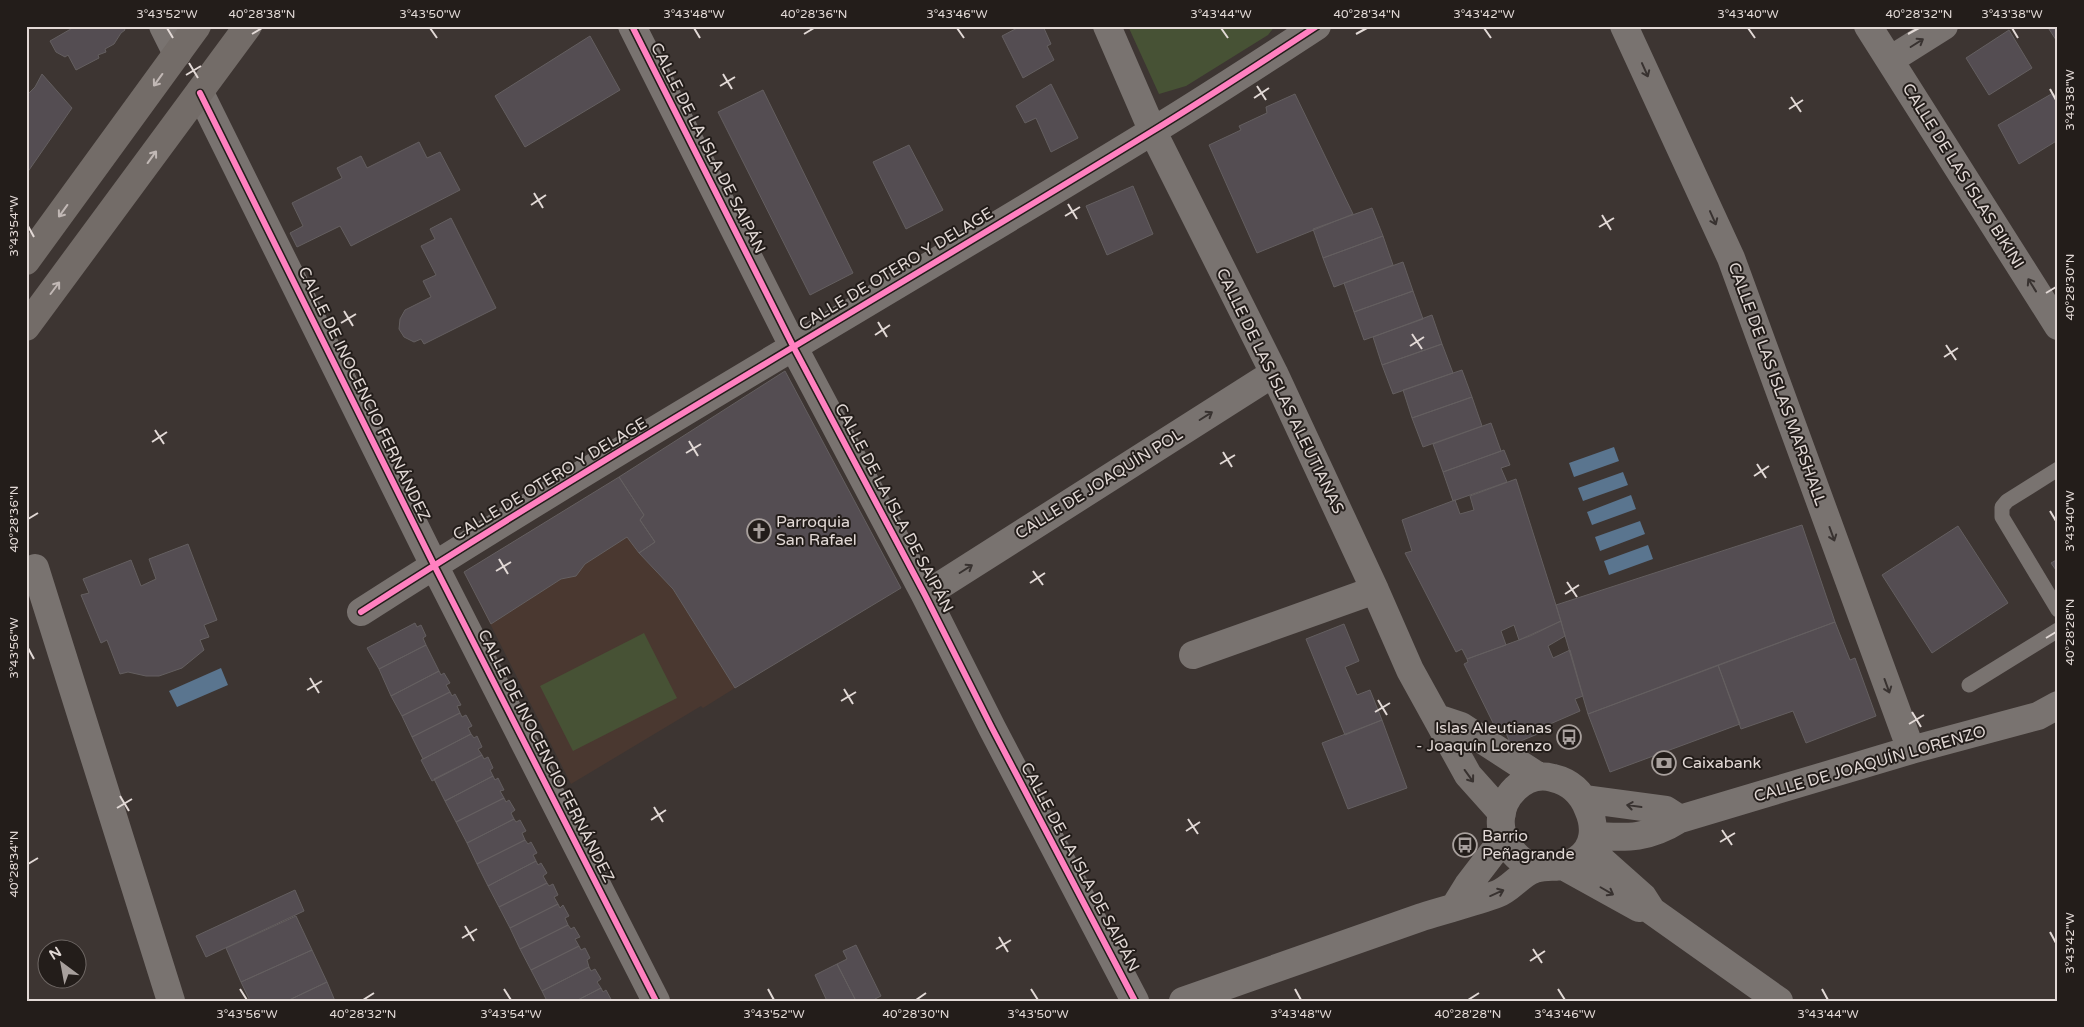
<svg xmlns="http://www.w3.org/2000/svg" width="2084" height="1027" font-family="'Varela Round',sans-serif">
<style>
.built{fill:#4a3830}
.green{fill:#475235}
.water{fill:#5a758f}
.building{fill:#544d52;stroke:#645f60}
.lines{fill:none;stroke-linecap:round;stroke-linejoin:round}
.service{stroke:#797370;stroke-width:15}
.minor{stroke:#797370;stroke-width:28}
.secondary{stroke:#736c68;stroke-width:28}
.cycleway-casing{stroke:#231d1a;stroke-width:9}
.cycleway{stroke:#ff80c0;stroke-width:6}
.oneway{stroke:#383230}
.oneway2{stroke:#c1b8b5}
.ticks{fill:none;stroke:#e2d9d6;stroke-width:2}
.labels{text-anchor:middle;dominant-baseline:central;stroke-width:4;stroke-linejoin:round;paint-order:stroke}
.street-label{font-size:16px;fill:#e2d9d6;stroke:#231d1a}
.poi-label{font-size:16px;fill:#e2d9d6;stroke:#231d1a;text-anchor:start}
.neatline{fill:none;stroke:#e2d9d6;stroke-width:2}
.ticks-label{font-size:12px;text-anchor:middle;fill:#e2d9d6}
</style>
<rect width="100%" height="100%" fill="#3d3532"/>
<path class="built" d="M619,477L639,553L673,589L735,688L703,708L701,706L571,784L464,572Z"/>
<path class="green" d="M1128,26H1275L1268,35L1186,86L1159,94Z
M644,633L677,698L573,751L540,686Z"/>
<path class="water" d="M1614,447L1619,461L1574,477L1569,463Z
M1623,472L1628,485L1583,501L1578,488Z
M1631,495L1636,509L1592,525L1587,512Z
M1640,521L1645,534L1600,551L1595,537Z
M1648,545L1653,559L1609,575L1604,561Z
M221,668L228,685L177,707L169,691Z"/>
<path class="building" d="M76,26H123L125,30L121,33L114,44L105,49L106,52L98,55L99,58L76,70L68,55L65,57L56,52L50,41Z
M1021,26H1043L1051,44L1047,46L1054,60L1023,78L1002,36Z
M2047,26H2058V43Z
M2009,30L2032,68L1989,95L1966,58Z
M590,36L620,90L525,147L495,96Z
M42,74L72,108L27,173L26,96L35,87Z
M1051,84L1078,138L1051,152L1036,118L1025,123L1016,106Z
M763,90L853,273L810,295L718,112Z
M2053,93L2058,100V140L2019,164L1998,125Z
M1295,94L1353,214L1257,253L1209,145L1241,130L1239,126L1267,113L1266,107Z
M419,142L427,158L440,152L460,190L351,246L340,226L297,247L290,233L303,226L292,203L342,178L337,168L361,156L367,168Z
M909,145L943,210L906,229L873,162Z
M1133,186L1153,234L1107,255L1086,206Z
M1372,208L1383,236L1323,258L1313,229Z
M451,218L496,308L424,344L421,339L414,342L404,337L399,329L400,319L405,310L431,297L423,281L436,275L421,246L435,239L430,229Z
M1383,236L1393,265L1334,287L1323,258Z
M1403,262L1413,291L1354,312L1344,283Z
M1413,291L1423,319L1364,340L1354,312Z
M1432,315L1442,344L1382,365L1373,337Z
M1442,344L1453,373L1393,394L1382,365Z
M1462,370L1472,397L1412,418L1403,390Z
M785,371L901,588L735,688L673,589L639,553L655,542L640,520L644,515L619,477Z
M1472,397L1482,426L1423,447L1412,418Z
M1491,423L1501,451L1443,472L1433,444Z
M1504,450L1510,465L1501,468L1507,482L1453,501L1443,472Z
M619,477L644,515L640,520L655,542L639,553L627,537L585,564L576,576L561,579L491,624L464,572Z
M1516,479L1561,621L1519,640L1514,625L1501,631L1506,645L1467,659L1462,649L1456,652L1405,553L1412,551L1402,520L1455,500L1460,514L1474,510L1470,496Z
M1802,525L1835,622L1588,714L1556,605Z
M1958,526L2008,603L1932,653L1882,575Z
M188,544L217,620L204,625L209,637L200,640L204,650L182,668L159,676H146L128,672L120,674L107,640L101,643L81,595L89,593L83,579L131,560L141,586L156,579L149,559Z
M2058,559V573L2051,563Z
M1561,621L1565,636L1548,646L1553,658L1570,650L1583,696L1575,699L1580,711L1550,724L1552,728L1511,745L1506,733L1499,735L1464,664L1468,662L1467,659L1530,636Z
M1835,622L1850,660L1855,658L1876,716L1806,743L1793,711L1741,729L1718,665Z
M415,623L417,627L421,625L426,636L423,638L426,645L379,669L367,648Z
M1344,624L1359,661L1345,667L1357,695L1370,690L1382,720L1345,735L1306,639Z
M426,645L439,671L391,696L379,669Z
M1718,665L1740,724L1610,772L1588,714Z
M439,671L441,675L444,673L450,683L446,685L450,692L402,716L391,696Z
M450,692L452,696L455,694L461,705L457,706L460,713L412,737L402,716Z
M460,713L462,717L466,715L472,726L468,728L471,734L423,759L412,737Z
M1382,720L1407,788L1348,809L1322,743Z
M471,734L474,738L477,736L482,747L478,749L482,755L432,781L421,760Z
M482,755L484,759L488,757L493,768L490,770L493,776L445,801L434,779Z
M493,776L495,780L498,778L504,790L500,791L504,798L456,822L445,801Z
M504,798L506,802L509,800L515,810L511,813L514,819L467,843L456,822Z
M514,819L516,822L520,820L526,831L522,833L525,840L477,864L467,843Z
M525,840L528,844L531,842L537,853L533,855L536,861L488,886L477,864Z
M536,861L538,865L541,863L547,873L543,876L547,883L499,907L488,886Z
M547,883L549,886L553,884L558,895L554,897L558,904L510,928L499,907Z
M295,890L304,911L206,957L196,936Z
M558,904L560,908L563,905L569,916L565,918L568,925L520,949L510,928Z
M296,916L312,950L241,982L226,948Z
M568,925L571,929L574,927L580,937L575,939L579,946L531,970L520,949Z
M856,945L881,996L875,999L876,1001H856L837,964L847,959L843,951Z
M579,946L581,950L585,948L590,958L587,960L589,967L542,991L531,970Z
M312,950L327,982L287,1001H250L241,982Z
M837,964L856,1001H827L815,975Z
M589,967L591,971L595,969L601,979L597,982L601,988L576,1001H547L542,991Z
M327,982L335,1001H287Z
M601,988L603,992L606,990L612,1001H576Z"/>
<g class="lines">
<path class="service" d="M2058,469L2007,501L2002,507V517L2058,610
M1969,685L2058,630"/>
<path class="minor" d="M163,26L177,54
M632,26L793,346L925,595L992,728L1135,1001
M1107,26L1153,132L1274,373L1375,590L1410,670L1468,775L1502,813
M1624,26L1731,258L1911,750
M1868,26L2058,326
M1890,60L1944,26
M200,93L434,565L656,1001
M35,568L171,1001
M925,595L1274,373
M361,612C620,446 888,293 1151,132C1207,98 1262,62 1317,26
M1193,655L1375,590
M1437,718L1461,726L1538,776
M1584,799L1666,810L1680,819
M1593,836C1629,838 1648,839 1680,819L1911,750L2038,716L2058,705
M1589,849L1643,897L1652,911L1779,1001
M1565,867L1639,908
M1455,906L1468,885L1504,838
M1183,1001C1263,973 1342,945 1422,917C1447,909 1473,903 1497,894C1511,889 1521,873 1535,869C1551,864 1562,871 1578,859C1595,847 1596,827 1588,809C1582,793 1570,782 1553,778C1525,770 1498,798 1501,826C1502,845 1519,860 1534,869"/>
<path class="secondary" d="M26,261L197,26
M26,327L248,26"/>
<g class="cycleway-casing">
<path id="cycleway" d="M632,26L793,346L925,595L992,728L1135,1001
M200,93L434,565L656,1001
M361,612C620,446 888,293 1151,132C1207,98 1262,62 1317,26"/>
</g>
<use href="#cycleway" class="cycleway"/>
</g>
<defs><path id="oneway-shaft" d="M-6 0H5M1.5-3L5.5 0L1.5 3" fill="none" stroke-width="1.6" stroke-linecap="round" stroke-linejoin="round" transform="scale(1.25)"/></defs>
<g class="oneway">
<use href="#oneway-shaft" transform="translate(1917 43) rotate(-32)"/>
<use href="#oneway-shaft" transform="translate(1645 70) rotate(66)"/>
<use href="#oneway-shaft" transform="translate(1713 218) rotate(66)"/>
<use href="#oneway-shaft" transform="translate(2032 285) rotate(-122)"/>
<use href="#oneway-shaft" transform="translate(1206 416) rotate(-32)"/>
<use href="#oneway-shaft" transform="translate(1832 534) rotate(70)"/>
<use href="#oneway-shaft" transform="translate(966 569) rotate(-32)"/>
<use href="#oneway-shaft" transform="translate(1887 686) rotate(70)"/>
<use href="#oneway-shaft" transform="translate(1469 776) rotate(54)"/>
<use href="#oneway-shaft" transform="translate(1634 806) rotate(-172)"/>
<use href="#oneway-shaft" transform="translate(1607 891) rotate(30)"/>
<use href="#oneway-shaft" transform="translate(1497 893) rotate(-24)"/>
</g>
<g class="oneway2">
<use href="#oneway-shaft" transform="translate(158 80) rotate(126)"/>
<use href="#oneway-shaft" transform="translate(152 157) rotate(-54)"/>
<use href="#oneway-shaft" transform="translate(63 211) rotate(126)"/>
<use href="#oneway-shaft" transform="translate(55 288) rotate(-53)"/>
</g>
<path class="ticks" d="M167,28L173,38M430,28L437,38M694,28L700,38M957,28L964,38M1221,28L1228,38M1484,28L1491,38M1748,28L1755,38M2012,28L2018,38M252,34L262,28M804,34L814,28M1356,34L1367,28M1908,34L1919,28M189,63L198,78M723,74L732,89M186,75L201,66M720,86L735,77M1257,86L1266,100M2050,89L2056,100M1791,97L1801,112M1254,98L1269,88M1789,109L1803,100M534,193L543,208M1068,204L1077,219M531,205L546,195M1602,215L1611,230M1065,216L1080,207M28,226L34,237M1599,227L1614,218M2046,293L2056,287M344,311L353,326M878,322L887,337M341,323L356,314M1412,334L1422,349M875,335L890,325M1946,345L1956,360M1410,346L1424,337M1944,357L1958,348M155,430L164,444M689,441L698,456M152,442L167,432M1223,452L1232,467M686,453L701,444M1220,464L1235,455M1757,464L1766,478M1754,476L1769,466M2050,511L2056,521M28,519L38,513M499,559L508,574M496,571L511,562M1033,571L1043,585M1567,582L1577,597M1030,583L1045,573M1565,594L1579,585M2046,638L2056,632M28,648L34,659M310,678L319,693M844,689L853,704M307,690L322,681M1378,700L1387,715M841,701L856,692M1375,712L1390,703M1912,712L1921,727M1909,724L1924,715M120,796L129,811M654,807L663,822M117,808L132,799M1188,819L1198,834M651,820L666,810M1722,830L1732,845M1186,831L1200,822M1720,842L1735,833M28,864L38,858M465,926L474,941M2050,932L2056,943M999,937L1008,952M462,938L477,929M996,949L1011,940M1533,949L1542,963M1530,961L1545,951M240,989L247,1000M504,989L511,1000M768,989L774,1000M1031,989L1038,1000M1295,989L1301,1000M1558,989L1565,1000M1822,989L1828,1000M363,1000L374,993M916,1000L926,993M1468,1000L1479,993"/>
<defs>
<g id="church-ring" transform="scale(1.25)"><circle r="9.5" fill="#231d1a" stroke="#a8a09d" stroke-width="1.5"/><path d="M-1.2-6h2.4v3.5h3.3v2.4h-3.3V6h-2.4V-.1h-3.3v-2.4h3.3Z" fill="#a8a09d"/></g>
<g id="bus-ring" transform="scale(1.25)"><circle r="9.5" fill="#231d1a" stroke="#a8a09d" stroke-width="1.5"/><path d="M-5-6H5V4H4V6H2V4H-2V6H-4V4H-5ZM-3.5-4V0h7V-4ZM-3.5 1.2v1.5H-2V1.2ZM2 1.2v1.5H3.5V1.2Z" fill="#a8a09d"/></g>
<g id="bank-ring" transform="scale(1.25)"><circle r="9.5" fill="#231d1a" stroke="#a8a09d" stroke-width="1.5"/><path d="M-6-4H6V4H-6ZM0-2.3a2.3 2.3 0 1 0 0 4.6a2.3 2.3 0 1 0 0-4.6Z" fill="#a8a09d"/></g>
</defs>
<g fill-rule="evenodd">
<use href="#church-ring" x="759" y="531"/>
<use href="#bus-ring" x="1569" y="737"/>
<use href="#bank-ring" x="1664" y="763"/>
<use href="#bus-ring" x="1465" y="845"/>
</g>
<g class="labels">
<g class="street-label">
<text transform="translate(708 148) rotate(63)">CALLE DE LA ISLA DE SAIPÁN</text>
<text transform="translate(1963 176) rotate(58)">CALLE DE LAS ISLAS BIKINI</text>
<text transform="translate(896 269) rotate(-31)">CALLE DE OTERO Y DELAGE</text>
<text transform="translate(1777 384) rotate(70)">CALLE DE LAS ISLAS MARSHALL</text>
<text transform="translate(1280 391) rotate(64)">CALLE DE LAS ISLAS ALEUTIANAS</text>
<text transform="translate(364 394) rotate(64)">CALLE DE INOCENCIO FERNÁNDEZ</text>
<text transform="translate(550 479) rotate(-31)">CALLE DE OTERO Y DELAGE</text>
<text transform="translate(1099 484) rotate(-32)">CALLE DE JOAQUÍN POL</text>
<text transform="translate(894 508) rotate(62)">CALLE DE LA ISLA DE SAIPÁN</text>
<text transform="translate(546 756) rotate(63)">CALLE DE INOCENCIO FERNÁNDEZ</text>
<text transform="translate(1870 764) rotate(-16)">CALLE DE JOAQUÍN LORENZO</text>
<text transform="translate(1080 867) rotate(62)">CALLE DE LA ISLA DE SAIPÁN</text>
</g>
<g class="poi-label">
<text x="776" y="522">Parroquia<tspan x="776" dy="18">San Rafael</tspan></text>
<text x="1552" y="728" text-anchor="end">Islas Aleutianas<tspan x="1552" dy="18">- Joaquín Lorenzo</tspan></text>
<text x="1682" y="763">Caixabank</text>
<text x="1482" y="836">Barrio<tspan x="1482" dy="18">Peñagrande</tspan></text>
</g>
</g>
<rect width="2084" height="1027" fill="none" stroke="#231d1a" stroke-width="55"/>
<g transform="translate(62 964) rotate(328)"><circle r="24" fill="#231d1a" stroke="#6f6865"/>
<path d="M0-4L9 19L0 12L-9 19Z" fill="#a8a09d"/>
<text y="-8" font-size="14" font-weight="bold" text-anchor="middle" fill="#e2d9d6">N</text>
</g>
<rect x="28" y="28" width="2028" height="972" class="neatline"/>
<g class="ticks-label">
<text x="167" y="18">3°43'52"W</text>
<text x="262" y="18">40°28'38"N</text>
<text x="430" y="18">3°43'50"W</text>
<text x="694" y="18">3°43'48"W</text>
<text x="814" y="18">40°28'36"N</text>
<text x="957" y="18">3°43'46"W</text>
<text x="1221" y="18">3°43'44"W</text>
<text x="1367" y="18">40°28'34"N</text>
<text x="1484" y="18">3°43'42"W</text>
<text x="1748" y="18">3°43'40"W</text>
<text x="1919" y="18">40°28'32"N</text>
<text x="2012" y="18">3°43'38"W</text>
<text transform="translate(2070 100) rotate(-90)" y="4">3°43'38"W</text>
<text transform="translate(14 226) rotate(-90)" y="4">3°43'54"W</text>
<text transform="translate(2070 287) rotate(-90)" y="4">40°28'30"N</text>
<text transform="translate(14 519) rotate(-90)" y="4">40°28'36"N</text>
<text transform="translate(2070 521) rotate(-90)" y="4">3°43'40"W</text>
<text transform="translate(2070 632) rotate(-90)" y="4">40°28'28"N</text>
<text transform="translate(14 648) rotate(-90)" y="4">3°43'56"W</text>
<text transform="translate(14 864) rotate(-90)" y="4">40°28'34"N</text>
<text transform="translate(2070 943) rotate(-90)" y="4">3°43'42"W</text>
<text x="247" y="1018">3°43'56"W</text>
<text x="363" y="1018">40°28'32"N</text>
<text x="511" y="1018">3°43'54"W</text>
<text x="774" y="1018">3°43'52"W</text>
<text x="916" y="1018">40°28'30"N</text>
<text x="1038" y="1018">3°43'50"W</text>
<text x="1301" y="1018">3°43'48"W</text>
<text x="1468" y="1018">40°28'28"N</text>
<text x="1565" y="1018">3°43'46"W</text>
<text x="1828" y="1018">3°43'44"W</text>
</g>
</svg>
